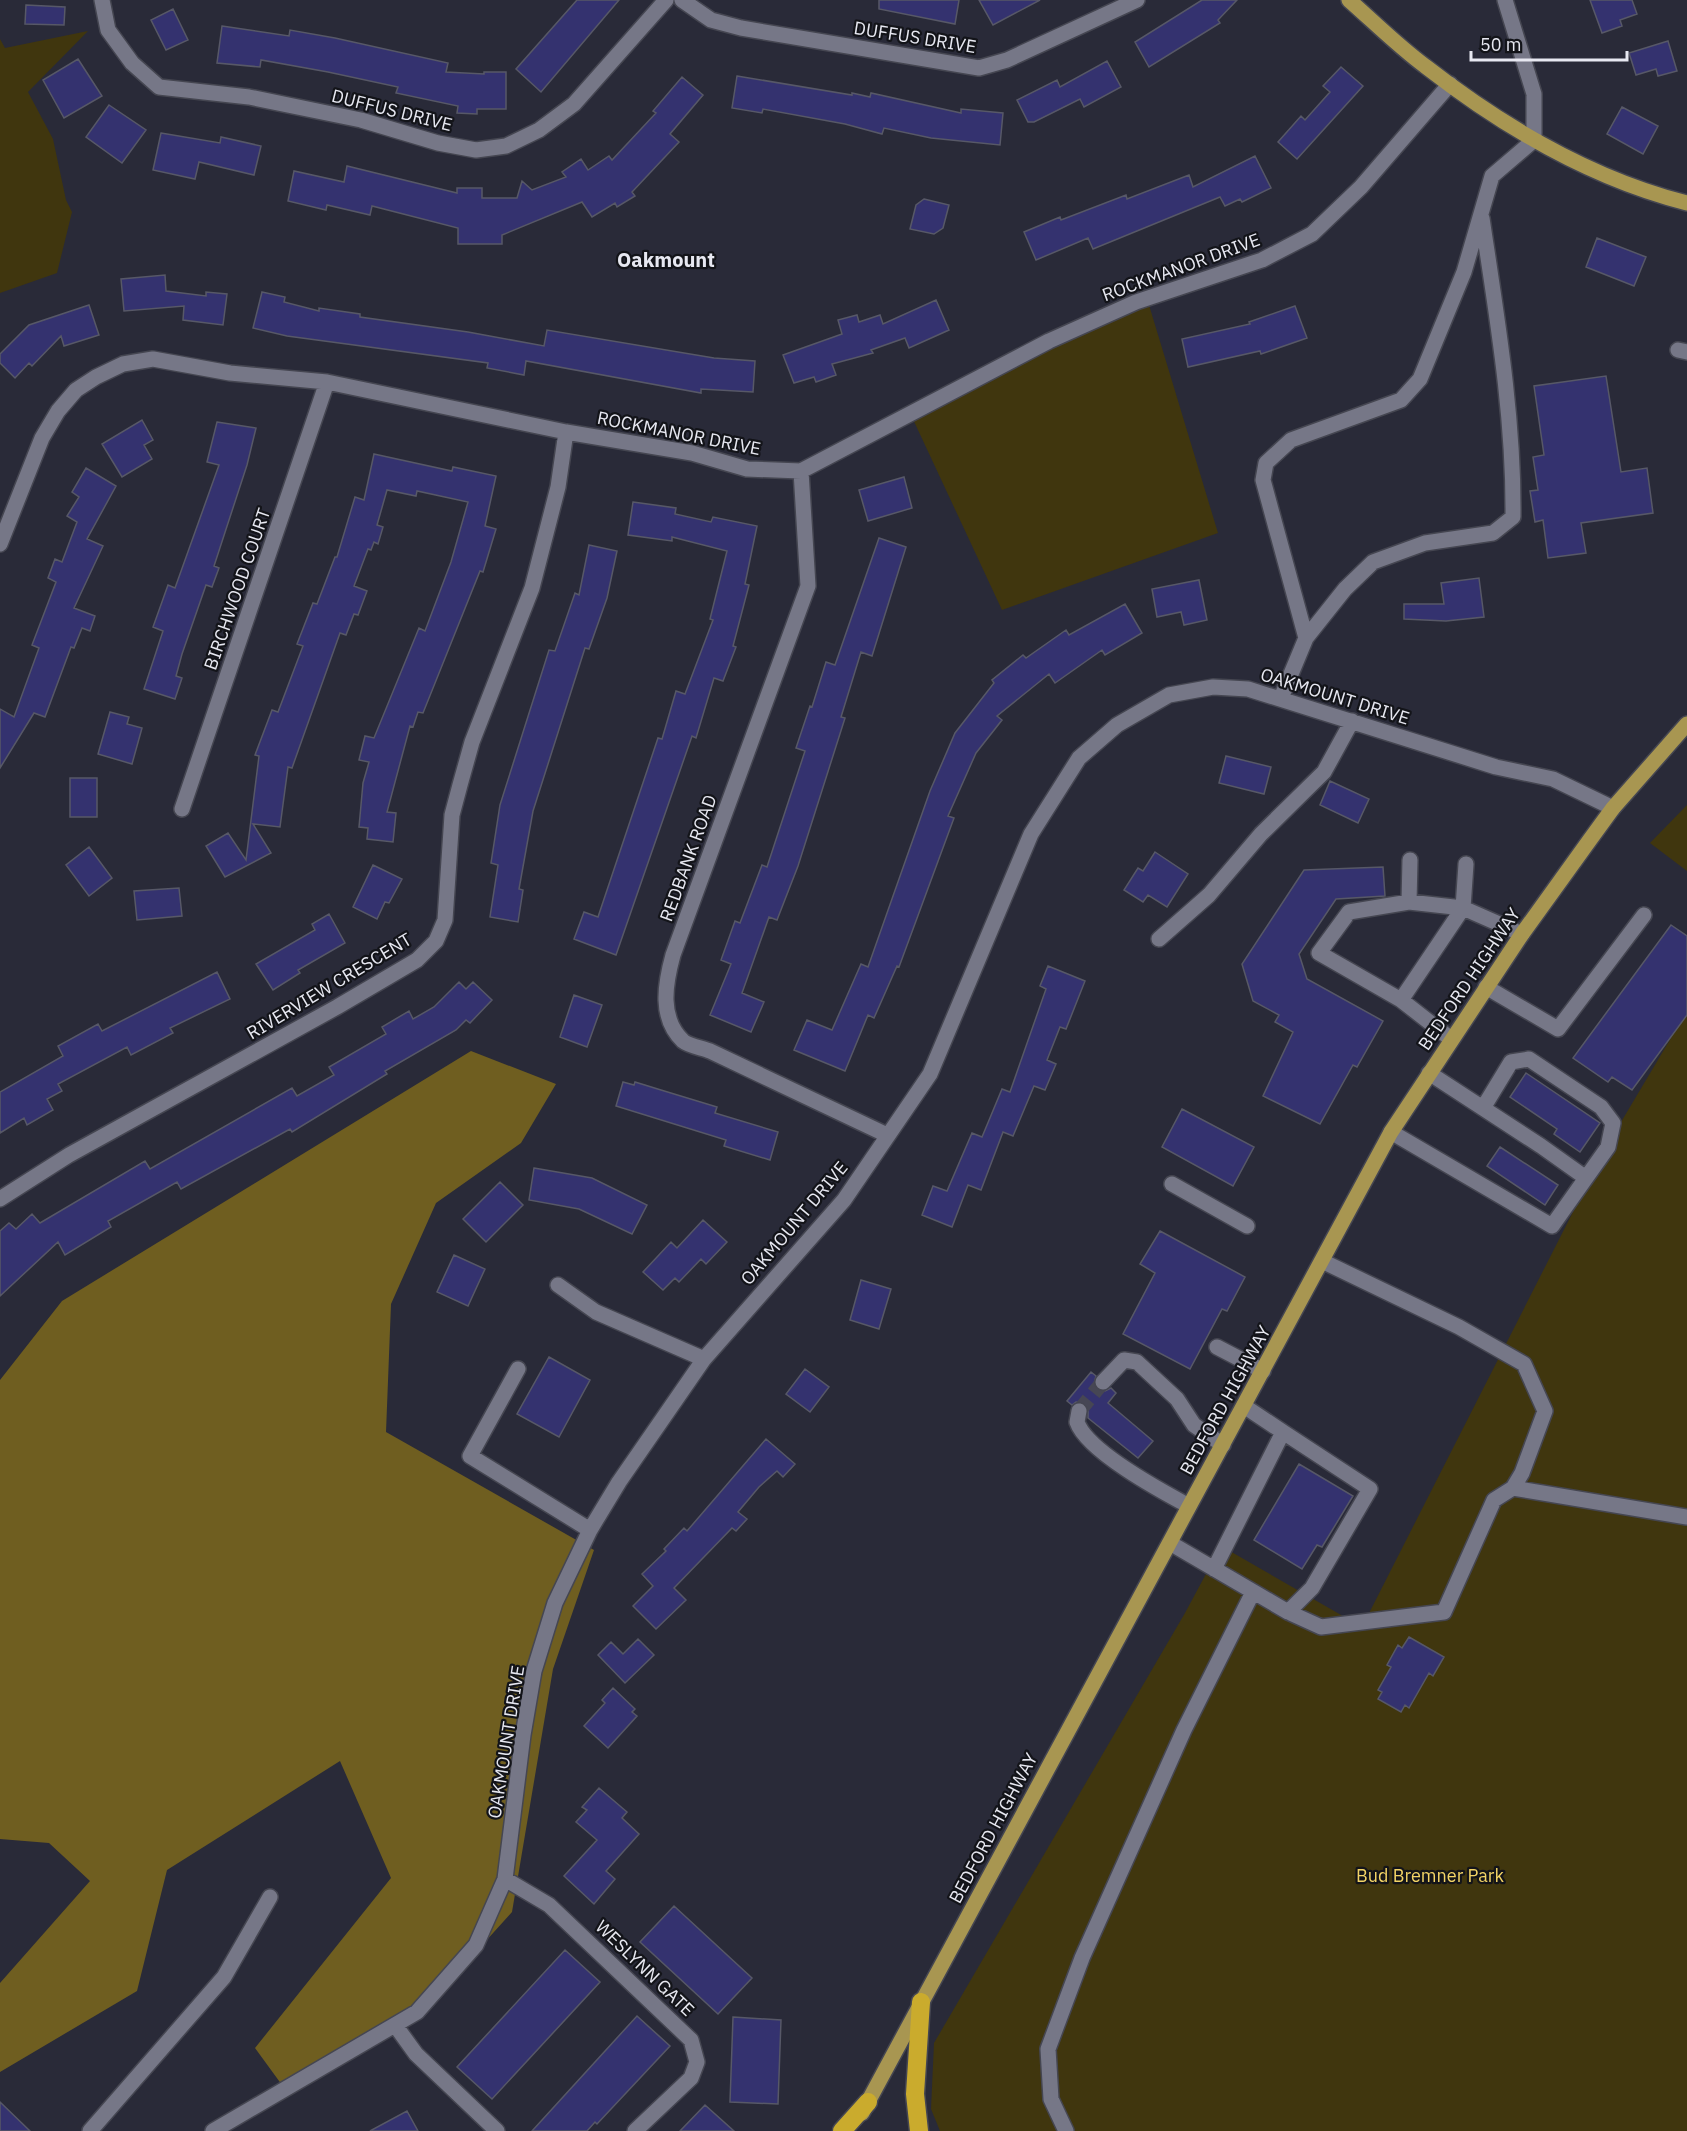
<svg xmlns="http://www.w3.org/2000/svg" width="1687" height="2131" font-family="'IBM Plex Sans',sans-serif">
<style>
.green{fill:#40360e}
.forest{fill:#6f5e20}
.building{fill:#34326f;stroke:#575867;stroke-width:1.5}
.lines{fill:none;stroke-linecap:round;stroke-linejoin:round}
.minor-tunnel{stroke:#464654;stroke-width:15;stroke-dasharray:15 8;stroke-linecap:butt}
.minor-casing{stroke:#454651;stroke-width:18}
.major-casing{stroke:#454651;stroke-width:18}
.highway-casing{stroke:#454651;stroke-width:21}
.minor{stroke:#767787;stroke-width:15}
.major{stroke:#a89651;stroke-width:15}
.highway{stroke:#caab2d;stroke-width:18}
.labels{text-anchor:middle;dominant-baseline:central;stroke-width:4.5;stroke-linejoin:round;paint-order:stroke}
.street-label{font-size:18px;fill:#e7e8f1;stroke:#131419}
.park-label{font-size:18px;fill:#f3d466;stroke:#131419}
.neighbourhood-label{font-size:20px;font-weight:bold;fill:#e7e8f1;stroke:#131419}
</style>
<rect width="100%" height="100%" fill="#292a38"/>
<path class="green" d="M88,31L28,92L53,139L66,200L72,212L57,273L0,293V39L5,48Z
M1149,305L1218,533L1002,610L911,415L1059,343Z
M1687,805V871L1650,843Z
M1687,1011V2131H940L931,2109L934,2043L1185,1613L1221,1546L1362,1627L1605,1149Z"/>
<path class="forest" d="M471,1051L556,1084L521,1143L436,1203L391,1304L386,1432L594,1550L553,1669L512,1912L419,2015L290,2096L255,2048L391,1878L340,1761L167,1870L137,1991L0,2072V1983L90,1881L49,1843L0,1839V1380L62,1301Z"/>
<path class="building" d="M577,0H619L541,92L516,69Z
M879,0H959L955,24L879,9Z
M979,0H1040L993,25Z
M1202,0H1237L1218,20L1220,23L1149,67L1135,42Z
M1590,0H1632L1637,14L1620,20L1622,26L1602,33Z
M26,5L65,7L64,25L25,24Z
M173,9L188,40L166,50L151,20Z
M222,26L289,36L290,30L335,38L448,63L446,72L484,74V72H506V109H477V114L457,113L458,106L396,93L398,87L328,72L261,60L260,67L217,63Z
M1668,41L1677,71L1658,76L1656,69L1636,75L1629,53Z
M78,59L102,96L64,118L43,80Z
M1107,61L1121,87L1084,107L1080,99L1034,122H1028L1017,100L1057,80L1060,87Z
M1341,67L1363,86L1297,159L1278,142L1301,116L1305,120L1330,92L1323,86Z
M737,76L852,95V93L870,97L871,93L961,113V109L1003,113L1000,145L931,138L884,128L882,134L845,124L763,109L762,113L732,108Z
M682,77L703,95L670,134L679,142L632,192L635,196L617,207L615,203L592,217L582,202L502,235V244H458V228L372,206L370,215L327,205L326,210L288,201L294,171L344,182L347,166L457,193V188H482V198H517L522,181L532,190L566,177L562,172L581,159L588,170L609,156L612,160L656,113L653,111Z
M109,105L146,130L122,163L86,137Z
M1622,107L1658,126L1643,154L1607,134Z
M161,133L220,143L221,137L261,146L254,175L199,162L195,179L153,170Z
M1255,156L1271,188L1242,202L1240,199L1225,206L1220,197L1093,249L1088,238L1036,260L1024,232L1060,217L1061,220L1126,195L1127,199L1189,175L1193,187Z
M924,199L949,205L943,228L934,234L910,229L916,205Z
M1597,238L1646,257L1634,286L1586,267Z
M165,275L166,291L206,296V292L227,294L223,325L183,320L184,306L124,311L121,279Z
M262,292L285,297L284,302L319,311V308L360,314V317L468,332L544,346L547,330L714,358L755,361L753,392L701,389V393L526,361L524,375L487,368L488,363L287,336L253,328Z
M936,300L949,330L909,348L905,338L871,350L873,353L832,364L836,375L816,382L814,377L794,383L783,355L842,334L838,320L857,315L859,322L880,315L883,324Z
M89,305L99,335L64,346L61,336L32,366L29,363L15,378L0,363V354L29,325Z
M1295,306L1307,338L1261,354L1260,351L1188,367L1182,339L1250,324L1249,322Z
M1606,376L1621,472L1647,468L1653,513L1581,523L1586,553L1548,558L1543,520L1535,522L1530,491L1538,490L1533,457L1544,455L1534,386Z
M142,420L153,440L144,445L152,459L122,477L102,444Z
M217,422L256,428L247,465L214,566L219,568L212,587L206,585L182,654L176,676L182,678L175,699L144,689L163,631L153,627L168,585L175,588L219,465L207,462Z
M374,454L452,471L453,467L496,476L485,526L496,529L483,572L480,571L423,713L418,712L413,727L410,726L387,812L396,813L393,842L367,839L368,828L359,827L363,783L369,762L359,760L365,736L374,738L419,628L425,631L451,562L468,502L417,491L416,496L387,490L377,525L383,527L378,544L374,542L371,550L368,549L354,586L367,591L358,615L354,614L346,635L340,633L292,768L288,767L280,827L253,824L271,853L225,877L206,846L228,833L246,860L259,756L255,755L272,710L278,712L303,646L297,644L313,603L317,604L335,557H337L355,497L364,500Z
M86,468L116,486L87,539L103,546L74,608L95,616L90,631L82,628L74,648L71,647L45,717L34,713L0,768V709L14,717L39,648L32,645L56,582L48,578L55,559L62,562L77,522L67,516L79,497L72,492Z
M904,477L912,508L868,521L859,490Z
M633,502L676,508L675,514L711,522L713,517L757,526L745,584L749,585L733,646L736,647L723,681L714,678L696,738L692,736L616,955L574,939L584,912L598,917L658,738L662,739L676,691L685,694L713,620L710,619L727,551L672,537V541L628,535Z
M879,538L906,547L872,656L861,652L841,717L845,718L798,866L777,920L769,917L742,993L764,1002L751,1032L710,1015L731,964L721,960L735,921L740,923L762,865L767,867L805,751L796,748L810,706L812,707L826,662L835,665Z
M589,545L617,551L607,598L589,649L585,648L533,811L519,889L523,890L518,922L490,917L498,865L491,863L500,805L549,650L555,651L575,593L579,595Z
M1479,578L1484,617L1446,621L1404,619V604H1444L1441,583Z
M1199,580L1207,620L1184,625L1181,612L1157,617L1152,589Z
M1125,604L1142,633L1105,655L1102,650L1055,683L1049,674L997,716L1002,720L976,753L948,816L954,818L899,967L897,966L874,1018L868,1015L845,1071L794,1050L807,1020L832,1030L861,964L868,967L930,791L955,733L994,683L992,680L1023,655L1026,658L1066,630L1069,635Z
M110,712L129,717L127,724L142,728L132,764L98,754Z
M1226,756L1271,767L1264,794L1219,783Z
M70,778H97V817H70Z
M1330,781L1369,799L1358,823L1320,805Z
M89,847L112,878L89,896L66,865Z
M1155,852L1188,874L1167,907L1148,895L1143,902L1124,890L1138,868L1143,871Z
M373,865L402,879L389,903L385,902L377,919L353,907Z
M1383,867L1385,896L1336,899L1299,954L1307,979L1383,1021L1357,1067L1353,1065L1320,1124L1263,1096L1293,1032L1275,1022L1279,1015L1253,1001L1242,964L1304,870Z
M179,888L182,916L137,920L134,891Z
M329,914L345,943L298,970L300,973L273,990L256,964L315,930L312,924Z
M1671,925L1687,936V1015L1632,1090L1612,1077L1608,1082L1573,1058Z
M1048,966L1085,981L1066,1029L1060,1027L1047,1060L1056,1064L1045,1090L1034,1086L1013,1136L1003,1132L981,1190L968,1185L952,1227L922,1215L933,1186L947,1191L972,1133L982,1137L1002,1089L1010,1092L1046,989L1040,986Z
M217,972L230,999L170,1028L173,1033L131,1055L127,1047L58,1084L62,1091L47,1099L53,1110L27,1125L24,1118L0,1133V1092L63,1056L58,1046L98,1024L102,1031Z
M459,982L466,989L473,982L492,1000L470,1023L466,1020L456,1030L385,1071L387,1074L292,1132L290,1129L181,1189L177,1182L108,1221L111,1227L65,1255L58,1242L0,1296V1231L9,1223L16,1229L32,1214L40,1223L145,1161L150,1169L292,1088L297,1096L334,1075L329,1067L386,1034L382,1027L409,1011L413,1019L434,1007Z
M574,995L602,1005L587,1047L560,1037Z
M1526,1073L1600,1123L1580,1152L1554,1134L1557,1129L1510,1097Z
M623,1082L634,1085L635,1082L661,1090L717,1107L715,1113L778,1132L770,1160L724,1146L726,1140L616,1106Z
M1182,1109L1254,1147L1233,1186L1162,1147Z
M1500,1147L1558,1185L1545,1205L1487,1166Z
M534,1168L592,1178L647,1205L632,1234L579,1209L529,1200Z
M500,1182L523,1205L486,1242L463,1219Z
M703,1220L727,1242L706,1264L701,1259L679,1282L675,1278L663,1290L643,1272L671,1242L677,1248Z
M1160,1231L1245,1277L1227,1311L1222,1309L1190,1369L1123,1334L1155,1273L1140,1264Z
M454,1255L485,1269L468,1306L437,1292Z
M861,1280L891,1289L879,1329L850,1320Z
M549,1357L590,1380L559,1437L517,1414Z
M805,1369L829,1387L810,1412L786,1394Z
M1091,1372L1096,1376L1094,1384L1097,1389L1105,1391L1111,1388L1116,1393L1108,1403L1153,1441L1138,1458L1088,1418V1408L1085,1403L1076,1402L1072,1405L1067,1401Z
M766,1439L795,1464L783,1477L777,1471L759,1487L738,1512L747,1519L736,1531L732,1528L674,1588L686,1600L656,1629L633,1606L653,1586L642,1574L666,1551L664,1549L684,1528L687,1531Z
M1299,1464L1353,1496L1322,1547L1317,1545L1302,1569L1254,1540Z
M1409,1637L1444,1657L1433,1676L1429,1673L1409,1708L1405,1705L1401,1712L1378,1699L1382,1692L1378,1690L1391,1667L1387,1665L1398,1645L1402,1648Z
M638,1639L654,1655L625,1683L598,1655L611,1642L623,1654Z
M613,1688L635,1709L632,1712L637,1716L608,1748L584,1726L605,1703L602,1700Z
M599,1788L627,1812L622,1818L639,1834L606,1871L615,1879L594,1904L564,1876L597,1840L576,1822L587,1810L582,1807Z
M674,1906L752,1978L718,2014L640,1942Z
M565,1950L600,1982L492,2099L457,2067Z
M637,2016L670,2046L597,2124L595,2122L587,2131H532Z
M733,2017L781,2020L778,2104L730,2102Z
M0,2102L30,2131H0Z
M705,2105L734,2131H680Z
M407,2111L418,2131H370Z"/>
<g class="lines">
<path class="minor-tunnel" d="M1079,1411L1103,1382"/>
<g class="minor-casing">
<path id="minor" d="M102,0L108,30L132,63L159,87L249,97L361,120L438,143L476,150L506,146L539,130L574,104L666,0
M682,0L711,20L741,28L979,68L1007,60L1137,0
M1678,350L1687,352
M801,471L808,586L673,955C665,984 659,1018 683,1041C689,1046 703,1048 710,1051L887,1135
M0,544L42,438L58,411L76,390L96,377L123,364L153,359L230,373L327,382L566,432L692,453L747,469L801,471L1049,341L1136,302L1262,260L1312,234L1361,187L1450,84
M1306,638L1263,480L1266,463L1291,440L1401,400L1420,379L1464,272L1492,176L1534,140V94L1505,0
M1281,698L1306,638L1345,589L1373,562L1425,543L1493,533L1513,517C1514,416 1497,318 1482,218
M182,809L327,382
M1409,902L1410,860
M1159,939L1209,895L1261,834L1324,772L1352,721
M1486,987L1558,1029L1644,915
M1401,1000L1463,908L1466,864
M1451,1039L1401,1000L1319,953L1349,912L1409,902L1463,908L1522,934
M1483,1108L1511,1062L1529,1059L1601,1107L1613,1123L1608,1147L1586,1178
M1391,1132L1552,1226L1586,1178L1541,1146L1429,1073
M1172,1184L1247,1226
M0,1199L69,1155L337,1007L417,960L436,941L445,920L452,815L460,785L472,742L532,588L558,487L566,432
M558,1285L596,1312L704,1359
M1217,1347L1263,1371
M518,1369L470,1456L590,1530
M1103,1382L1124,1360L1137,1362L1177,1399L1194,1425L1223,1445
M1079,1411L1077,1422C1087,1451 1161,1491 1189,1506
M1283,1432L1370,1489L1312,1588L1288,1612
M1513,1488L1687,1517
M1170,1543L1288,1612L1321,1627L1444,1612L1494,1500L1513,1488L1522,1473L1545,1411L1524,1364L1459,1327L1322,1261
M1214,1569L1283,1432L1244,1406
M505,1879L549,1905L691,2040L697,2062L691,2078L635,2131
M395,2025L416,2054L497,2131
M90,2131L224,1977L270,1897
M213,2131L417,2012L476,1945L505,1879L523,1735L534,1671L555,1603L590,1530L619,1482L704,1359L844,1200L930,1074L1031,834L1079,758L1117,725L1169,695L1213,687L1248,689L1496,767L1553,779L1613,808
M1066,2131L1051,2099L1048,2049L1082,1958L1184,1730L1253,1592"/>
</g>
<g class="major-casing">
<path id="major" d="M1349,0C1374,22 1398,46 1425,66C1502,126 1592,179 1687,203
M862,2113L1391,1132L1522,934L1589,841L1613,808L1687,724"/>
</g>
<g class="highway-casing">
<path id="highway" d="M842,2131L868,2102
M919,2131L915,2094L921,2002"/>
</g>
<use href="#minor" class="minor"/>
<use href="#major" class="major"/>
<use href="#highway" class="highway"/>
</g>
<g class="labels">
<g class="street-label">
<text transform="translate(915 37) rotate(9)">DUFFUS DRIVE</text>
<text transform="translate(392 110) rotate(14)">DUFFUS DRIVE</text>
<text transform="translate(1181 267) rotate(-20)">ROCKMANOR DRIVE</text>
<text transform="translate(679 433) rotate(11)">ROCKMANOR DRIVE</text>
<text transform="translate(237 589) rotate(-71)">BIRCHWOOD COURT</text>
<text transform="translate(1335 696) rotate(17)">OAKMOUNT DRIVE</text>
<text transform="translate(688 858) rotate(-70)">REDBANK ROAD</text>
<text transform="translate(1469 979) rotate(-56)">BEDFORD HIGHWAY</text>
<text transform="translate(329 986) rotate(-31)">RIVERVIEW CRESCENT</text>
<text transform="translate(794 1223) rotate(-50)">OAKMOUNT DRIVE</text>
<text transform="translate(1225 1400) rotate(-61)">BEDFORD HIGHWAY</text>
<text transform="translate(506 1742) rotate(-81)">OAKMOUNT DRIVE</text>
<text transform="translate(993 1828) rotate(-62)">BEDFORD HIGHWAY</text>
<text transform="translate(645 1968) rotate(44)">WESLYNN GATE</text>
</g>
<g class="park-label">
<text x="1430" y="1875">Bud Bremner Park</text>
</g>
<g class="neighbourhood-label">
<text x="666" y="259">Oakmount</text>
</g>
</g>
<path d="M1471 51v9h156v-9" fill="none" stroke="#e7e8f1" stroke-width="3"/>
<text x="1480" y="51" font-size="18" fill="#e7e8f1" stroke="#131419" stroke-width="4.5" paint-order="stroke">50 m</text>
</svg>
